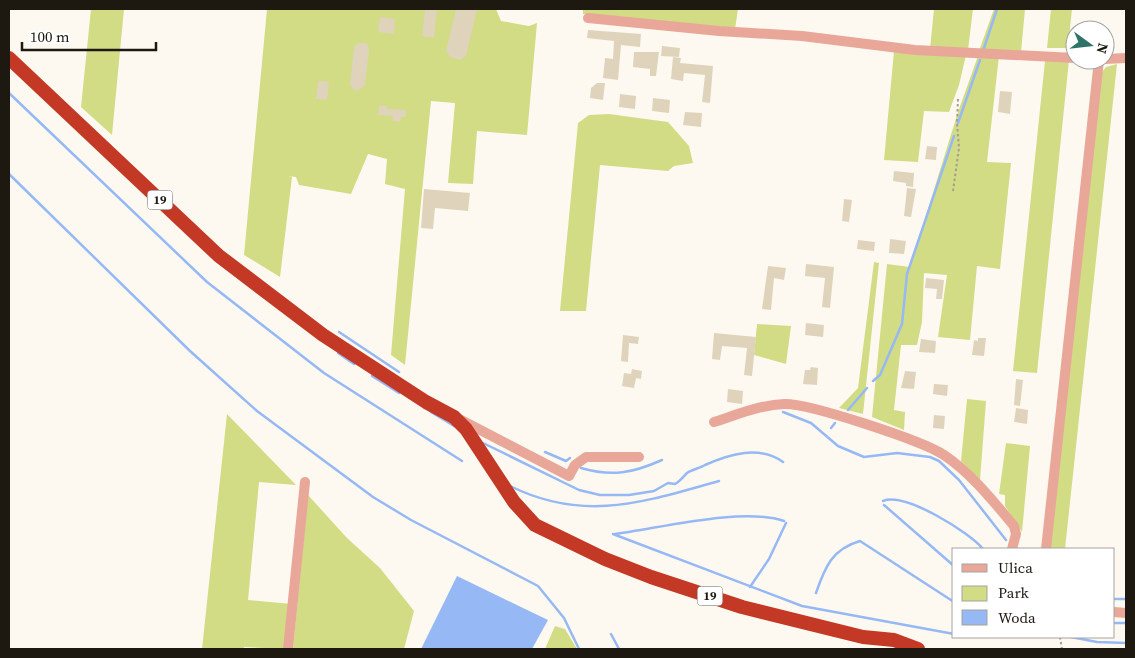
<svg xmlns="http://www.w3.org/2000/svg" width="1135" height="658" font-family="'Source Serif 4',serif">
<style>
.green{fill:#d1dc84}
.water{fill:#96b8f4}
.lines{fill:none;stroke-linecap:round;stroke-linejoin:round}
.stream{stroke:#96b8f4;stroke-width:2.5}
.building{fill:#dfd3bb}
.path{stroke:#a29d95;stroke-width:2;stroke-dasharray:2.5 2.5;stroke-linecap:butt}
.minor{stroke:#e9a79a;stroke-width:10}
.highway{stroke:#c33925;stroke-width:14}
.labels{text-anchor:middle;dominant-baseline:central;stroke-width:4;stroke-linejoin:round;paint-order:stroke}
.shield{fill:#fff;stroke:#615d58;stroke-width:1}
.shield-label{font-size:12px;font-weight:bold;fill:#1d1810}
</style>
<rect width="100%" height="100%" fill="#fef9f0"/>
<path class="green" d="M91,9H124L112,135L81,107Z
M267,9H496L501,21L529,26L537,23L527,135L477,131L473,184L448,183L455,103L431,101L405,365L391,355L405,189L385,184L387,159L368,154L351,194L299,185L296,177L288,176L292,177L280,277L244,255Z
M583,9H738L735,29L583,14Z
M934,9H973L968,50L930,49Z
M994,9H1025L1021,52L979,51Z
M1051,9H1072L1068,48H1047Z
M894,51L966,55L959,85L949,112L924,111L918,162L884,160Z
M978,56H999L987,162L1011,163L1000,269L977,266L970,340L938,337L947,275L924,273L922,322L917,345H901L894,410L905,412L904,430L872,417L887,264L910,267L958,112Z
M1069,60L1037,373L1013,371L1045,61Z
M1117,64L1065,549H1050L1102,72L1106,67Z
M609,114L668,122L689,146L693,163L674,166L668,171L600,165L586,311H560L578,123L589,115Z
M874,262L879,263L863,414L839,408L858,388Z
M757,324L791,326L786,364L754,355Z
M967,399L986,401L980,480L961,461Z
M227,414L296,485L259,482L248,600L291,604L286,649L244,647V649H202Z
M1006,443L1030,446L1022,532L1005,506V495L999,494Z
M308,495L347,538L380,568L414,611L404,649H293Z
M555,626L565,629L577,649H545Z"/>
<path class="water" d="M457,576L548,620L532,649H421Z"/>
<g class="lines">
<path class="stream" d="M984,48L997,9
M9,93L207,282L324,373L462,461
M958,123L980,60
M9,174L190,351L257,411L373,497L411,520L538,586L564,618L579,649
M339,332L399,372
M338,353L354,364
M372,376L399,393
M873,381L880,375L902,324L907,274L954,136
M848,410L867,388
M431,412L454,426
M783,412L811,423L838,446L864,457L897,453L930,457L939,461L959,480L1006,540
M831,428L835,423
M483,443L579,490L600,495H629L654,491L668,483L675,484C680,481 683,477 687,473C691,470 700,468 705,465C730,454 759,445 783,462
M545,452L566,461L570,458
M581,468C612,477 633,473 662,460
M510,486C585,523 643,502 719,481
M883,501C905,492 969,532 983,549
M884,505L954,566
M613,534L802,606L954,634
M615,534C661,528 742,507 784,521
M750,587L769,559L786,523
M816,593C825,567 832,549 860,541L954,602
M1114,599H1126
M1114,623H1126
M611,634L619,649
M1071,637L1097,642L1126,643"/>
</g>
<path class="building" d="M425,9L437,10L434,38L422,36Z
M456,9H477L466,56L460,60L450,57L446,51Z
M380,17L395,19L394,34L378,32Z
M588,30L641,34L640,47L621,45L618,80L603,78L605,58L613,59L614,41L587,38Z
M358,43H367L369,50L365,85L358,91L353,89L350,84L354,47Z
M662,46L680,48L679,57L661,56Z
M634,52H659L656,76H650V69L633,67Z
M673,57L681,58L680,63L713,66L710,103L702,102L705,75L684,73L683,81L671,79Z
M318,81L329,82L327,100L316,99Z
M597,83H605L603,100L590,98L591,88Z
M1000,91L1012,92L1010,114L998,112Z
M620,94L636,96L635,109L619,107Z
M653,98L670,100L669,113L652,111Z
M379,105L387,106V109L406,110V117H401L400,122L392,121L393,116L378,115Z
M685,112L702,113L701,127L683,125Z
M927,146L937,147L936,160L925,159Z
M894,171L914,173L913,187L906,186V183L893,181Z
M907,188L916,189L911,217L904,216Z
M424,189L470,193L468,211L435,208L433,229L421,228Z
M844,199L852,200L849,222L842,221Z
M890,239L906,241L904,254L889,253Z
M858,240L875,242L874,251L857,249Z
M806,264L834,267L830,308L822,307L825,278L805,276Z
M768,266L786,268L784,280L774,278L771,310L762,309Z
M926,278L944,280L942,299H936L937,289L925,288Z
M806,323L824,325L823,337L805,335Z
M714,333L756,337L752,376L744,375L747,348L722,346L720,360L712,359Z
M623,335L639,337L638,344L629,343L628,362L621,361Z
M978,338H986L984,356L972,355L974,340L978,341Z
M921,339L936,341L935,353L919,352Z
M811,367L818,368L817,385L803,384L805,370H810Z
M632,369L642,371L641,379L636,378L634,388L622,386L624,373L631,374Z
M905,371L916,372L914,389L901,388Z
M1016,379L1023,380L1020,406L1014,405Z
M934,384L948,385L947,396L933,394Z
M728,389L743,391L742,404L727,402Z
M1016,408L1028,410L1027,424L1014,422Z
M934,415L945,416L944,429L933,428Z"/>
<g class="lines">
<path class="path" d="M953,191L959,148L957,123L958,99
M1060,637L1062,649"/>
<path class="minor" d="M588,18L719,31L802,36L915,50L1075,58
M1105,59L1126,58
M461,420L569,476L575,465L586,457H639
M714,422C736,415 760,405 784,404C809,403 923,441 944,455C971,473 994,502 1014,526L1016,534L1012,549
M1046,549L1099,60
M1114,612L1126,613
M288,649L305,482"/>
<path class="highway" d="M9,58L219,256L323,335L426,402L454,417L466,429L514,502L535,525L605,559L651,577L742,607L863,637L894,640L918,649"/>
</g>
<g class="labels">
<g class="shield">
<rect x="147.5" y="190.5" width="25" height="19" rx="4"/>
<rect x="697.5" y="586.5" width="25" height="19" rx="4"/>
</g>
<g class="shield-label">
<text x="160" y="200">19</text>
<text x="710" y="596">19</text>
</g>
</g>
<rect width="1135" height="658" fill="none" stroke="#1d1810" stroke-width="20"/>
<rect x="952" y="548" width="162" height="90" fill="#ffffff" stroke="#a5a39f"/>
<rect x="962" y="564" width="25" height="8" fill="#e9a79a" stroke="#a5a39f"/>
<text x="998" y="573" font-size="15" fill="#1d1810">Ulica</text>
<rect x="962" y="586" width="25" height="15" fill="#d1dc84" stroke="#a5a39f"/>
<text x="998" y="598" font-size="15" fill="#1d1810">Park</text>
<rect x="962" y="610" width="25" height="15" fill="#96b8f4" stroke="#a5a39f"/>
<text x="998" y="623" font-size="15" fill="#1d1810">Woda</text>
<g transform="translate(1090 45) rotate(105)"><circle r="24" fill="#ffffff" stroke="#a5a39f"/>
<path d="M0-4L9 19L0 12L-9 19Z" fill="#2d7369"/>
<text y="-8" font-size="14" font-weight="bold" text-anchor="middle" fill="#1d1810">N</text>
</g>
<path d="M22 42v8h134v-8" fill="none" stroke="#1d1810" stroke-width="2.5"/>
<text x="30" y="42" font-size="15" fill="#1d1810" stroke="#ffffff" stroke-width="4" paint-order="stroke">100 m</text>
</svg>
